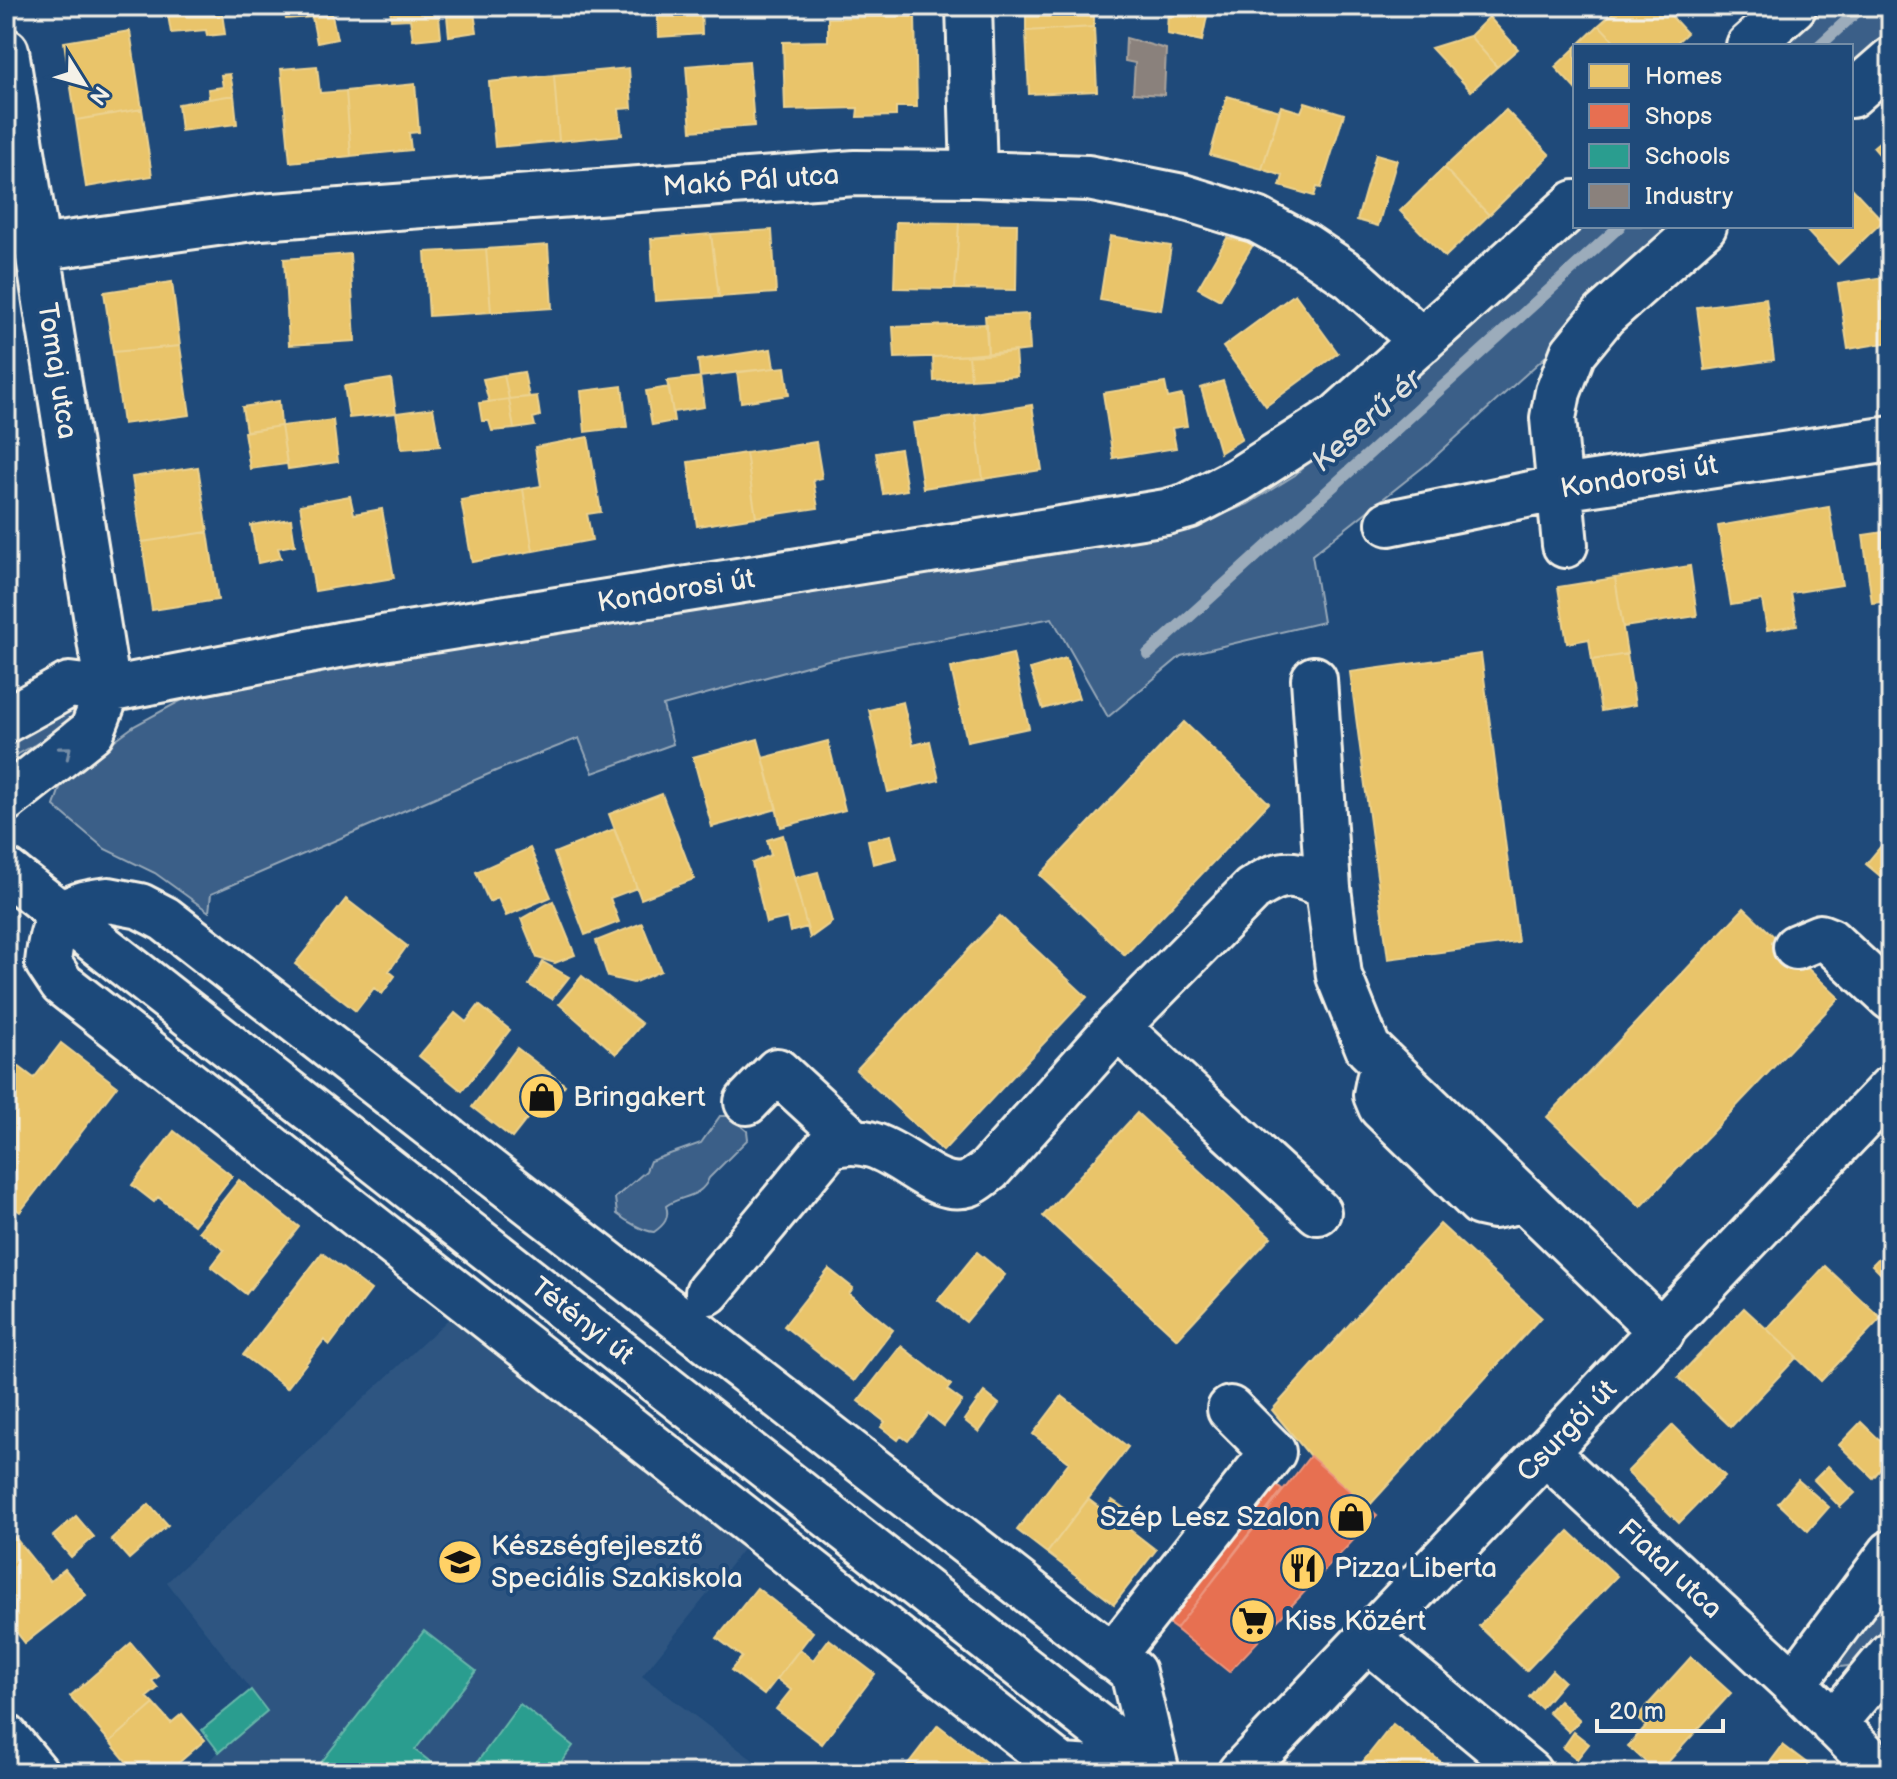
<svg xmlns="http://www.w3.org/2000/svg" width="1897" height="1779" font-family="'Balsamiq Sans',sans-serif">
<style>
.built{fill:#2d5581}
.green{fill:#3a5f88;stroke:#97a8b8;stroke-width:2}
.homes{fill:#e9c46a;stroke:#ecd290;stroke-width:2}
.shops{fill:#e76f51;stroke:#eb967e;stroke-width:2}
.schools{fill:#2a9d8f;stroke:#67b6aa;stroke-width:2}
.industry{fill:#8a817c;stroke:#aaa39c;stroke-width:2}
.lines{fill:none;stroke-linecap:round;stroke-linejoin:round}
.stream{stroke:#9cacbb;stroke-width:12}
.minor-casing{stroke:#f4f1e8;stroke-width:50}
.minor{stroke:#1f4a7a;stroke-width:44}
.oneway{stroke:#748da6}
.labels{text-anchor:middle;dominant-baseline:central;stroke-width:8;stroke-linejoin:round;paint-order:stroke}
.street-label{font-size:28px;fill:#f4f1e8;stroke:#1f4a7a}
.poi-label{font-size:28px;fill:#f4f1e8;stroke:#1f4a7a;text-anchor:start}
.water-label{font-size:30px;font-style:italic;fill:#dee0dd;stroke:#1f4a7a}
</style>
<rect width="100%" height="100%" fill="#1f4a7a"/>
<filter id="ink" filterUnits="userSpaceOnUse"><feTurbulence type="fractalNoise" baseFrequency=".0125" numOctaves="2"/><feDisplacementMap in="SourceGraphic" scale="16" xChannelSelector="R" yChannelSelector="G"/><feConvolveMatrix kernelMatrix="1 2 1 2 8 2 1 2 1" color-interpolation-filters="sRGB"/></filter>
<g filter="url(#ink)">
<path class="built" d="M456,1312L749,1542L642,1676L770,1773H194L267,1711L167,1582Z"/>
<path class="green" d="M1813,6H1891V44L1851,80V46H1769Z
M1575,226H1689L1427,464L1312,555L1323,622L1181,656L1108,717L1052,618L828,660L663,706L673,744L593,773L579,738L498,770L211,894L209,912L155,873L105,849L54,806L60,788L78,767L134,726L193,694L259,676L912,573L1211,519L1248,504L1295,475L1328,443Z
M73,705L79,716L59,731L13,757L6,751V744Z
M720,1116H729L747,1131L748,1139L709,1178C701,1199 680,1195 666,1206C670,1218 664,1225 654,1232C643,1231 626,1221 617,1214L615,1198L646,1171L650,1161L701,1143Z
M1891,1574C1891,1590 1894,1610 1891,1626C1887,1644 1858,1668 1839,1667V1652Z"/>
<path class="homes" d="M185,6H221L225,34L207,36L206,30L171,33L167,9Z
M284,6H330L337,39L317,43L312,17L286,19Z
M390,6H438L441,37L413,40L410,19L391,20Z
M446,6H473L477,32L449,36Z
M657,6H701L702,34L659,37Z
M1026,6H1094V27L1026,31Z
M1168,6H1209L1202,41L1167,34Z
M1620,6H1662L1687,33L1673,46H1619L1599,25Z
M915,16L917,107H896V116L857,117L858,108L785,110L783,42L828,41V18Z
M1489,17L1518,49L1497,67L1470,36Z
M1599,25L1619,46H1577Z
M1094,27L1097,91L1029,94L1026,31Z
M130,31L142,109L76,120L64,42Z
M1470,36L1497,67L1471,91L1431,48Z
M1575,48V89L1555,67Z
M749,61L754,126L691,131L686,66Z
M317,66L320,93L346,91L351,156L290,162L281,69Z
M629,68L632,108L619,109L622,135L559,141L554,75Z
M230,74L234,95L209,99L208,89L223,87L221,75Z
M554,75L559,141L495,147L489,82Z
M415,84L419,132L409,133L411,150L351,156L346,91Z
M234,95L237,124L181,131L178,104Z
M1227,96L1280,111L1262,169L1210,155Z
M1305,102L1344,114L1321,188L1317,187L1314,196L1280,186L1283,176L1262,169L1281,106L1301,112Z
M142,109L152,176L86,187L76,120Z
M1506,110L1550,155L1489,215L1444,168Z
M1891,132V168L1873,147Z
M1376,154L1397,160L1378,226L1357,220Z
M1444,168L1489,215L1445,257L1400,211Z
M1851,187L1883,221L1838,264L1802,226H1851Z
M896,222L959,223L955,289L894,288Z
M959,223L1017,224L1016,290L955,289Z
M772,230L776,293L719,297L711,234Z
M711,234L719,297L655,301L651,239Z
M1110,236L1171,246L1161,310L1100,300Z
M1227,238L1254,243L1220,300L1198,288Z
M548,245L552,308L491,312L486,249Z
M486,249L491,312L429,316L425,252Z
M350,254L355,341L289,345L284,259Z
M1891,276V342L1848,349L1838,284Z
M172,282L180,346L113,352L104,292Z
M1295,294L1338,353L1266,406L1223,347Z
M1766,298L1774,360L1705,370L1697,307Z
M1028,314L1030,350L988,355L985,316Z
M987,324L988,355L895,358L893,327Z
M180,346L190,415L123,424L113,352Z
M771,349L774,368L700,377L698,360Z
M1015,351L1017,376L971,379L969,355Z
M969,355L971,379L934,381L933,357Z
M785,367L789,395L741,402L737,372Z
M524,372L529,397L509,399L504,375Z
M504,375L509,399L489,402L483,379Z
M700,377L704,407L673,412L667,381Z
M391,379L396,413L349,418L344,386Z
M1223,381L1242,439L1220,453L1201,388Z
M1165,383L1168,398L1182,395L1187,426L1172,428L1176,448L1113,458L1103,393Z
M622,386L627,427L585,432L581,391Z
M669,387L674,421L652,425L646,391Z
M537,396L540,416L533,418L535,426L514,429L509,399Z
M509,399L514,429L492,431L489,421H482L479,403Z
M279,401L281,426L246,431L242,407Z
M1032,405L1042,470L983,479L975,414Z
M433,408L440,446L402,449L396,413Z
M975,414L983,479L923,488L913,423Z
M333,420L338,462L288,469L281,426Z
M281,426L287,464L250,469L244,432Z
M588,437L601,512L587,514L592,540L533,551L523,489L541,486L535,447Z
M816,442L822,478L813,480L818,508L756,517L746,453Z
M900,449L907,490L883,494L876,453Z
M746,453L756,517L697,526L688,462Z
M198,467L208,532L142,542L132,477Z
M523,489L533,551L472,562L461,500Z
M350,496L354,514L382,509L394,578L315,591L300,505Z
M1829,507L1842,585L1791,593L1797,625L1767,630L1762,600L1731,605L1718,526Z
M291,519L295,545L278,548L281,558L258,563L251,525Z
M1891,531V617L1884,618L1882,602L1872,603L1863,535Z
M208,532L218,600L152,610L142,542Z
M1690,566L1697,616L1623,627L1615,578Z
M1615,578L1627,654L1592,660L1589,639L1567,643L1558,587Z
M11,581L14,607L6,608V582Z
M1013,654L1029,728L967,741L951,668Z
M1481,654L1518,942L1388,959L1350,672Z
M1627,654L1635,705L1601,711L1592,660Z
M1066,658L1079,698L1043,709L1030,669Z
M903,702L913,745L930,741L939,780L888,792L869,710Z
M1184,722L1269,803L1125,955L1040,875Z
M758,739L777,809L712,827L693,757Z
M828,741L845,810L781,827L763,758Z
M662,794L694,879L641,899L609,814Z
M614,829L637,888L610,898L619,922L585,935L554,853Z
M1891,834V885L1866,864Z
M783,835L807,927L790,932L787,918L766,923L752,863L771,855L767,840Z
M891,835L897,858L873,864L868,840Z
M530,848L551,897L506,916L498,898L489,902L476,872Z
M818,872L832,922L810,938L794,878Z
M346,899L407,946L389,971L395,976L382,994L374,988L356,1011L295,964Z
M553,901L575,955L555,963L537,958L521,919Z
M1744,908L1839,998L1641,1207L1547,1117Z
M1000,916L1087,997L943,1151L856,1070Z
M642,923L661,971L633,983L608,977L596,941Z
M543,962L569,977L552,999L529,985Z
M582,976L642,1024L616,1054L559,1004Z
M479,1005L510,1030L462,1091L419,1056L455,1013L466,1022Z
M61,1043L117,1086L20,1212L6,1202V1073L14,1063L34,1078Z
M517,1048L565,1085L541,1116L534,1110L512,1138L472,1107Z
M1137,1113L1271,1237L1177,1339L1043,1216Z
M174,1131L232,1176L194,1225L158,1197L154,1202L132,1185Z
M239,1180L299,1227L246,1294L211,1267L224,1250L199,1231Z
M1440,1224L1541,1317L1368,1507L1310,1456L1272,1410Z
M1891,1246V1284L1872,1265Z
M977,1252L1005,1275L966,1322L938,1300Z
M322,1253L371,1290L330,1345L324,1340L287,1388L243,1355Z
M1825,1266L1881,1318L1821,1381L1767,1329Z
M829,1269L853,1288L849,1294L893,1330L854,1381L784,1326Z
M1744,1308L1797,1357L1731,1427L1678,1377Z
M901,1346L951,1385L947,1390L962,1401L944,1426L929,1414L908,1441L901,1436L898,1440L881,1427L885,1422L858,1401Z
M984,1392L999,1404L979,1432L964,1420Z
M1062,1396L1128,1447L1047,1553L1017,1530L1069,1462L1033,1434Z
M1861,1422L1891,1451V1457L1873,1478L1839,1445Z
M1673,1425L1725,1476L1679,1523L1627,1472Z
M1828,1466L1855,1493L1840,1507L1814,1480Z
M1798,1480L1829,1507L1808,1531L1778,1503Z
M1088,1499L1104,1511L1112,1500L1128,1511L1120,1522L1156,1550L1114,1604L1047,1553Z
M149,1504L168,1525L129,1559L111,1539Z
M76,1516L94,1537L71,1557L53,1536Z
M6,1526L50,1581L65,1569L86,1595L25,1643L6,1619Z
M1569,1531L1617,1576L1526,1671L1479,1626Z
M757,1588L813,1632L764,1695L731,1670L742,1657L717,1638Z
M829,1639L875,1674L822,1744L776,1709L791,1690L777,1679L800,1649L813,1660Z
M131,1643L159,1676L152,1681L158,1688L147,1697L154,1704L110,1742L70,1696Z
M1691,1657L1731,1693L1658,1773L1628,1746L1646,1726L1636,1718Z
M1552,1670L1564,1681L1541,1708L1529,1697Z
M1559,1700L1580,1720L1569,1732L1548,1712Z
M154,1704L171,1723L182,1714L205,1740L167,1773H136L110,1742Z
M1393,1724L1455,1773H1354Z
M938,1725L988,1764L981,1773H901Z
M1574,1732L1589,1744L1577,1759L1563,1748Z
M1783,1745L1820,1773H1762Z"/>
<path class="shops" d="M1310,1456L1377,1515L1229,1672L1176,1629Z
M1269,1480L1282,1490L1176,1629L1162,1619Z"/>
<path class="schools" d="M424,1631L476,1671L415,1750L445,1773H409L401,1767L396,1773H313Z
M251,1690L267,1711L219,1752L202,1730Z
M520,1704L573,1746L553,1773H469Z"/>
<path class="industry" d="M1126,38L1166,49L1164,95L1133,93L1135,63L1125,61Z"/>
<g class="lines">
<path class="stream" d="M1819,46L1863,6
M1148,654L1620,226"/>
<g class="minor-casing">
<path id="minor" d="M969,6L974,174
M1749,46L1794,6
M6,51L108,690
M1851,95L1891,60
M37,248L260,217L855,173L974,174L1088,178L1183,197L1257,220L1305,246L1351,277L1422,341
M1389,523L1560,488L1891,439
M1565,545L1553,418L1558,392L1573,353L1604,315L1704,226
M1314,679L1328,888L1339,976L1368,1048L1662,1332
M6,720L69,685L108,690L339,645L1166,512L1188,506L1238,480L1338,416L1575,203
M6,799L92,731L108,690
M6,871L1157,1773
M109,900L140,906L165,919L1133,1672L1157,1773L1062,1767L62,984L48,963C53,916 61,905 109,900Z
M1796,947L1820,937L1830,941L1891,998
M1117,1027L1318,1212
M1379,1080L1376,1095L1381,1107L1480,1203L1494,1206L1524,1200
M747,1102L777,1071L853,1141
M708,1292L829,1146C889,1124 925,1197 968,1184C976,1181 982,1175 989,1170L1117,1027L1252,890C1283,869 1295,871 1328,888
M1546,1453L1794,1684L1883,1773
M1368,1639L1529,1773
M1112,1657L1273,1452L1230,1409
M1794,1684L1891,1553
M1833,1724L1891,1654
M6,1737L36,1773
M1240,1773L1891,1088"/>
</g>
<use href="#minor" class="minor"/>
</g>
<defs><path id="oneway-chevron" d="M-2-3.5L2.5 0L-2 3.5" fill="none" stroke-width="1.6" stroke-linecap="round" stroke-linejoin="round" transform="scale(2)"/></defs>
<use class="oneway" href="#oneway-chevron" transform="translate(66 751) rotate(-39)"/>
</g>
<defs>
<g id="shop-disc" transform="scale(2.3)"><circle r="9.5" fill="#ffd166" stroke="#1f4a7a"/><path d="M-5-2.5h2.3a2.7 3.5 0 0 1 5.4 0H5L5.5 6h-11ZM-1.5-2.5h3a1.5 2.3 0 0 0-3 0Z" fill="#111"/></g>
<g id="school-disc" transform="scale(2.3)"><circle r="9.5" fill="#ffd166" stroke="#1f4a7a"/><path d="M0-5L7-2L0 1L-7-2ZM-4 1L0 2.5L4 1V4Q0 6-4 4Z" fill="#111"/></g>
<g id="restaurant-disc" transform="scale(2.3)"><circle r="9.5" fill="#ffd166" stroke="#1f4a7a"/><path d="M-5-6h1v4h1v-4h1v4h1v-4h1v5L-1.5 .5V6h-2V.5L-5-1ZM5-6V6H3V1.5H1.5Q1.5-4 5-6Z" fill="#111"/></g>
<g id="supermarket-disc" transform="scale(2.3)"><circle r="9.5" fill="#ffd166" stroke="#1f4a7a"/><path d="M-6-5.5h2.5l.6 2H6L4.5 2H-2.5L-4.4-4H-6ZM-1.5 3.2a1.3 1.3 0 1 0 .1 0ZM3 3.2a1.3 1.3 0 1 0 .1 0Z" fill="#111"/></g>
</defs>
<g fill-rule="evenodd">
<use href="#shop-disc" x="542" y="1097"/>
<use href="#shop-disc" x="1351" y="1517"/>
<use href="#school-disc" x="460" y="1562"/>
<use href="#restaurant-disc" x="1303" y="1568"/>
<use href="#supermarket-disc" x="1253" y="1621"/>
</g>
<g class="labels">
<g class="street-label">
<text transform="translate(751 181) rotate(-4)">Makó Pál utca</text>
<text transform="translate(57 371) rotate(81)">Tomaj utca</text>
<text transform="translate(1639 477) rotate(-9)">Kondorosi út</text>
<text transform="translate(676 591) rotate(-9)">Kondorosi út</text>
<text transform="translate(582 1321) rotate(38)">Tétényi út</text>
<text transform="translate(1567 1431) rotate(-46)">Csurgói út</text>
<text transform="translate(1670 1569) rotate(43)">Fiatal utca</text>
</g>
<g class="poi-label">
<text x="573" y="1097">Bringakert</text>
<text x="1320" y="1517" text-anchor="end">Szép Lesz Szalon</text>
<text x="491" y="1546">Készségfejlesztő<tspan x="491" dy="32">Speciális Szakiskola</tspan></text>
<text x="1334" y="1568">Pizza Liberta</text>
<text x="1284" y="1621">Kiss Közért</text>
</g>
<g class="water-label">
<text transform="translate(1367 421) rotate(-42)">Keserű-ér</text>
</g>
</g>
<rect width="1897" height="1779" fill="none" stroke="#1f4a7a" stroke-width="32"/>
<rect x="16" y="16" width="1865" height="1747" fill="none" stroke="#f4f1e8" stroke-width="3" filter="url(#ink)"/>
<rect x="1573" y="44" width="280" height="184" fill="#1f4a7a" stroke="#748da6" stroke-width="2"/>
<rect x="1589" y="64" width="40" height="24" fill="#e9c46a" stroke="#748da6" stroke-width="2"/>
<text x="1645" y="84" font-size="24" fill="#f4f1e8">Homes</text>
<rect x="1589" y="104" width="40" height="24" fill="#e76f51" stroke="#748da6" stroke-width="2"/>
<text x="1645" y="124" font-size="24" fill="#f4f1e8">Shops</text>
<rect x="1589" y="144" width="40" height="24" fill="#2a9d8f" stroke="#748da6" stroke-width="2"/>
<text x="1645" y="164" font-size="24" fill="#f4f1e8">Schools</text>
<rect x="1589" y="184" width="40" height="24" fill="#8a817c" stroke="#748da6" stroke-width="2"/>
<text x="1645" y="204" font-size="24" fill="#f4f1e8">Industry</text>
<g transform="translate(84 84) rotate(127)" stroke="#1f4a7a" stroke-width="6" paint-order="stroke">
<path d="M0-6L14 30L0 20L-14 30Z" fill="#f4f1e8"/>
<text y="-12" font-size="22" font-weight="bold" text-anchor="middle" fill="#f4f1e8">N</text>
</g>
<path d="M1597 1719v12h126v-12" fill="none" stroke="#f4f1e8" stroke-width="4"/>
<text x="1609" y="1719" font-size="24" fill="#f4f1e8" stroke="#1f4a7a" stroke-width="6" paint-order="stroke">20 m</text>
</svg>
